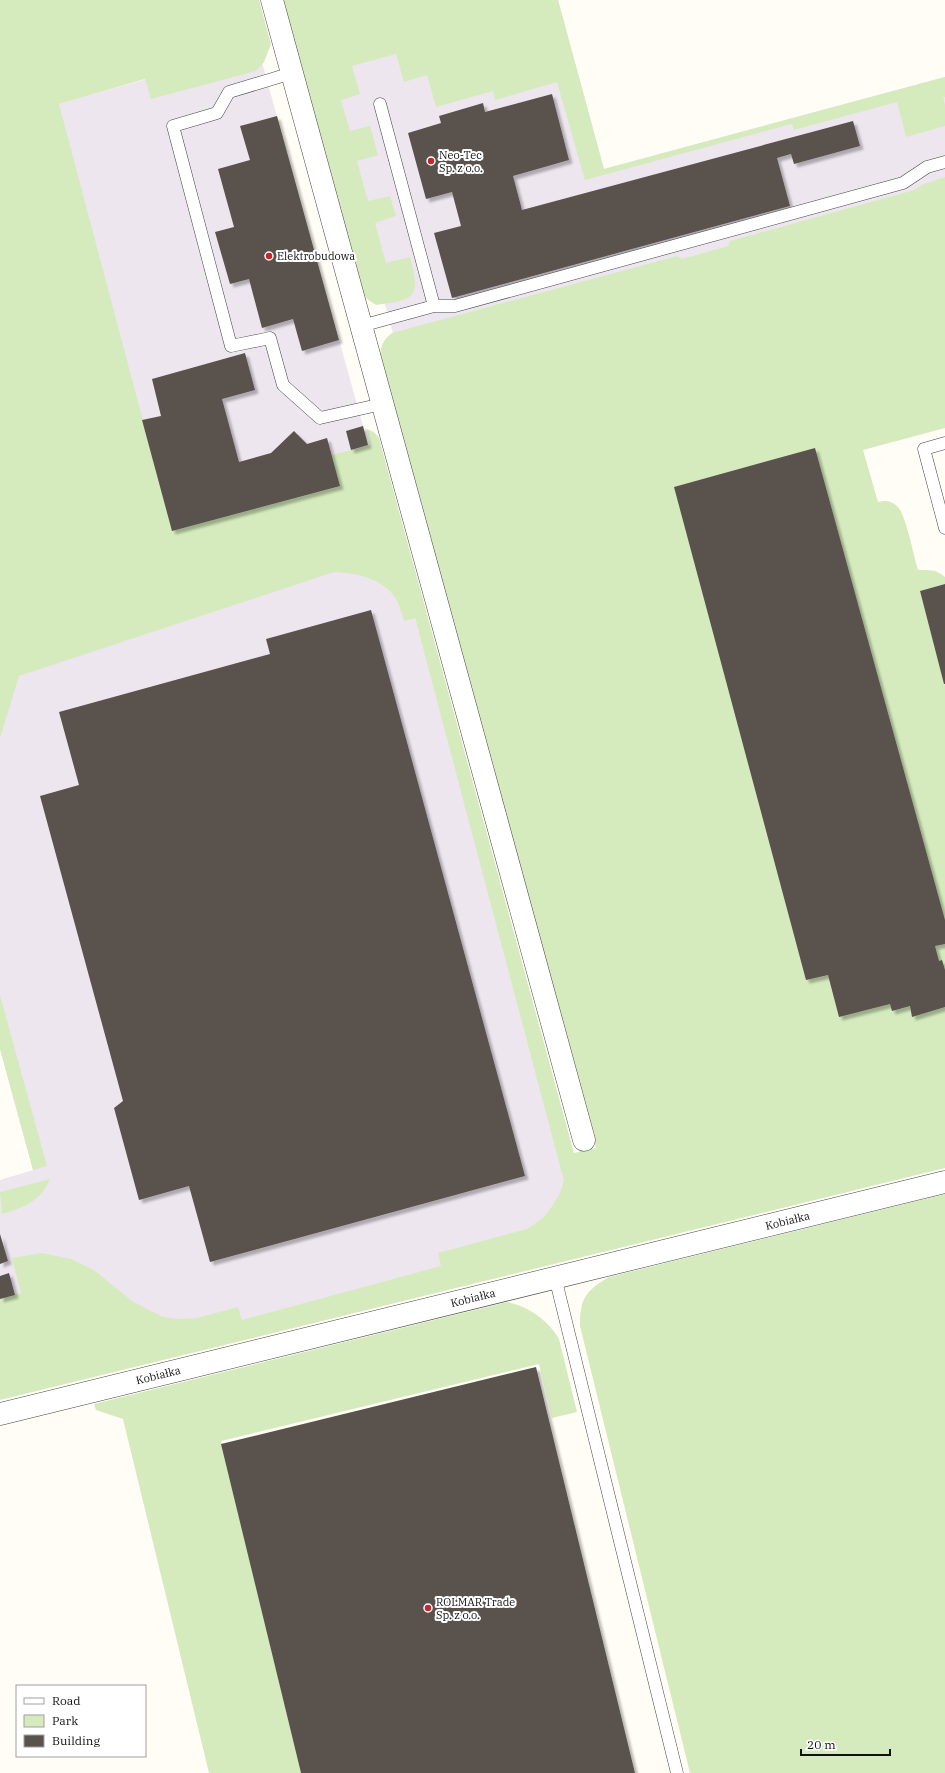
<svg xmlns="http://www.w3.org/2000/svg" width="945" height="1773" font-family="'IBM Plex Serif',serif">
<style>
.industrial{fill:#eee6ef}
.green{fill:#d5ebbd}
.building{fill:#5a524d;filter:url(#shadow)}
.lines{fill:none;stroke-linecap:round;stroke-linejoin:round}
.service-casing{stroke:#444;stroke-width:13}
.minor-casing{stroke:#444;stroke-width:23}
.service{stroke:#fff;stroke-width:12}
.minor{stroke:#fff;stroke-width:22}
.poi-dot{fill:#c4262e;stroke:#fff;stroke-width:1.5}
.labels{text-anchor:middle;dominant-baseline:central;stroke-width:4;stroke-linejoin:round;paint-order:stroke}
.poi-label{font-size:11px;fill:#111;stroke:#fff;text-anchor:start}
.street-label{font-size:11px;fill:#111;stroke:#fff}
</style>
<defs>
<filter id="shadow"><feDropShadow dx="3.5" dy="3.5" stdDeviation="1" flood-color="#0004"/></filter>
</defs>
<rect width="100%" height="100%" fill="#fffdf5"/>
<path class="industrial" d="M302,0H558L604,169L945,77V191L395,341Z
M258,48L363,426L368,445H370L159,552L36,110Z
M396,548L572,1198L532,1251L0,1381V1180L33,1170L0,1049V676Z"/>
<path class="green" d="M0,0H259L271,44L264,62L256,71L151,99L145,79L59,104L172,530L331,455L370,445L367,429L374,432L379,438L574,1153L596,1148L380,356C381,345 383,340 392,333L677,256L682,259L728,246L730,241L914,190L924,184L945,177V428L863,450L878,502C886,500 892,501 898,507C906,516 914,557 918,570C929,570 936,569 945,577V584L920,591L945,686V1168L0,1400V1299L21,1293L12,1258L42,1253L71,1259L94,1270L132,1301L163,1317L178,1319L197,1318L238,1307L242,1320L441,1266L438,1253L527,1229L543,1218L553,1205L560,1193L564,1181L415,618L404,621C402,615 401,609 398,603C387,579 358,573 334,572L19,676L0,738Z
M283,0H558L604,169L945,77V97H943L945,105V126L906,137L897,102L794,130L792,124L585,180L557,82L495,100L493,91L436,107L427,75L404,82L396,54L352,66L360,94L341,100L350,131L370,126L378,155L357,161L368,201L390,196L396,216L375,223L386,263L410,257C421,297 416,300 376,305L367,299L360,288Z
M0,995L47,1166L33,1170L0,1049Z
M50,1179C41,1201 23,1208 2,1214L0,1192Z
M945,1194V1773H690L580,1326C580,1299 585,1291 609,1277Z
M507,1302C528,1306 549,1321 559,1339L577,1412L552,1418L539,1364L221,1441L301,1773H209L123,1419L96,1410L94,1404Z"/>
<path class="building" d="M552,94L569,160L513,176L522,210L853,121L860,146L794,164L791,154L777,158L790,206L452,298L434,233L461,226L452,192L426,199L408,133L441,123L439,116L483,103L485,112Z
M277,116L339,340L302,351L293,319L262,328L249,279L230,284L215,232L234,227L218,169L250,160L240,126Z
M245,353L255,390L222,399L239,462L271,453L294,431L307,444L327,438L340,486L172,531L142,420L161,416L152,379Z
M363,426L368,445L351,450L346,431Z
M815,448L945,920V944L935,946L939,961L942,960L945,970V1007L912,1017L910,1006L892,1011L890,1004L839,1017L828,975L806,980L674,487Z
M945,584V684H944L920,591Z
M371,610L525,1176L210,1262L189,1186L139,1200L114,1108L123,1101L40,796L79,785L59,712L270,654L266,639Z
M0,1234L8,1261L0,1264Z
M9,1273L15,1295L0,1299V1276Z
M536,1367L635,1773H301L221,1444Z"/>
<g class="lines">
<g class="service-casing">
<path id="service" d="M292,73L229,92L217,113L173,126L231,346L270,338L283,385L320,418L382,404
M434,306H455L903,183L927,167L945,162
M361,326L434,306L380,104
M945,443L924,449L945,528
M555,1277L677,1773"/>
</g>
<g class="minor-casing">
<g id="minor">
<path d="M272,0L584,1140"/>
<path id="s1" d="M0,1414L945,1182"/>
</g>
</g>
<use href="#service" class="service"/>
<use href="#minor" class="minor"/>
</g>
<g class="poi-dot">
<circle cx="431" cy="161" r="4"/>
<circle cx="269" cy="256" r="4"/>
<circle cx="428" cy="1608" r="4"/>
</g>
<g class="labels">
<g class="poi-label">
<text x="439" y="155">Neo-Tec<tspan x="439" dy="13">Sp. z o.o.</tspan></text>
<text x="277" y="256">Elektrobudowa</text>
<text x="436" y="1602">ROLMAR Trade<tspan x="436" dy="13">Sp. z o.o.</tspan></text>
</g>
<g class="street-label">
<text stroke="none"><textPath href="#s1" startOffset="811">Kobiałka</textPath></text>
<text stroke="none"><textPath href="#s1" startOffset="487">Kobiałka</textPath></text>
<text stroke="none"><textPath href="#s1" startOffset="163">Kobiałka</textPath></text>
</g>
</g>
<rect x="16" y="1685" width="130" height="72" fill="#ffffff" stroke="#a0a0a0"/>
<rect x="24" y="1698" width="20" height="6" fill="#ffffff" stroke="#a0a0a0"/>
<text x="52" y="1705" font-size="12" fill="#111111">Road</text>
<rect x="24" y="1715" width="20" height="12" fill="#d5ebbd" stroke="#a0a0a0"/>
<text x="52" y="1725" font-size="12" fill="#111111">Park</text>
<rect x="24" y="1735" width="20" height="12" fill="#5a524d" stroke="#a0a0a0"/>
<text x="52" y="1745" font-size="12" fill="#111111">Building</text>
<path d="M801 1749v6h89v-6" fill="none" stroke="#111111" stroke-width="2"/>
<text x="807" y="1749" font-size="12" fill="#111111" stroke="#ffffff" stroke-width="3" paint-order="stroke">20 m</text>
</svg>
